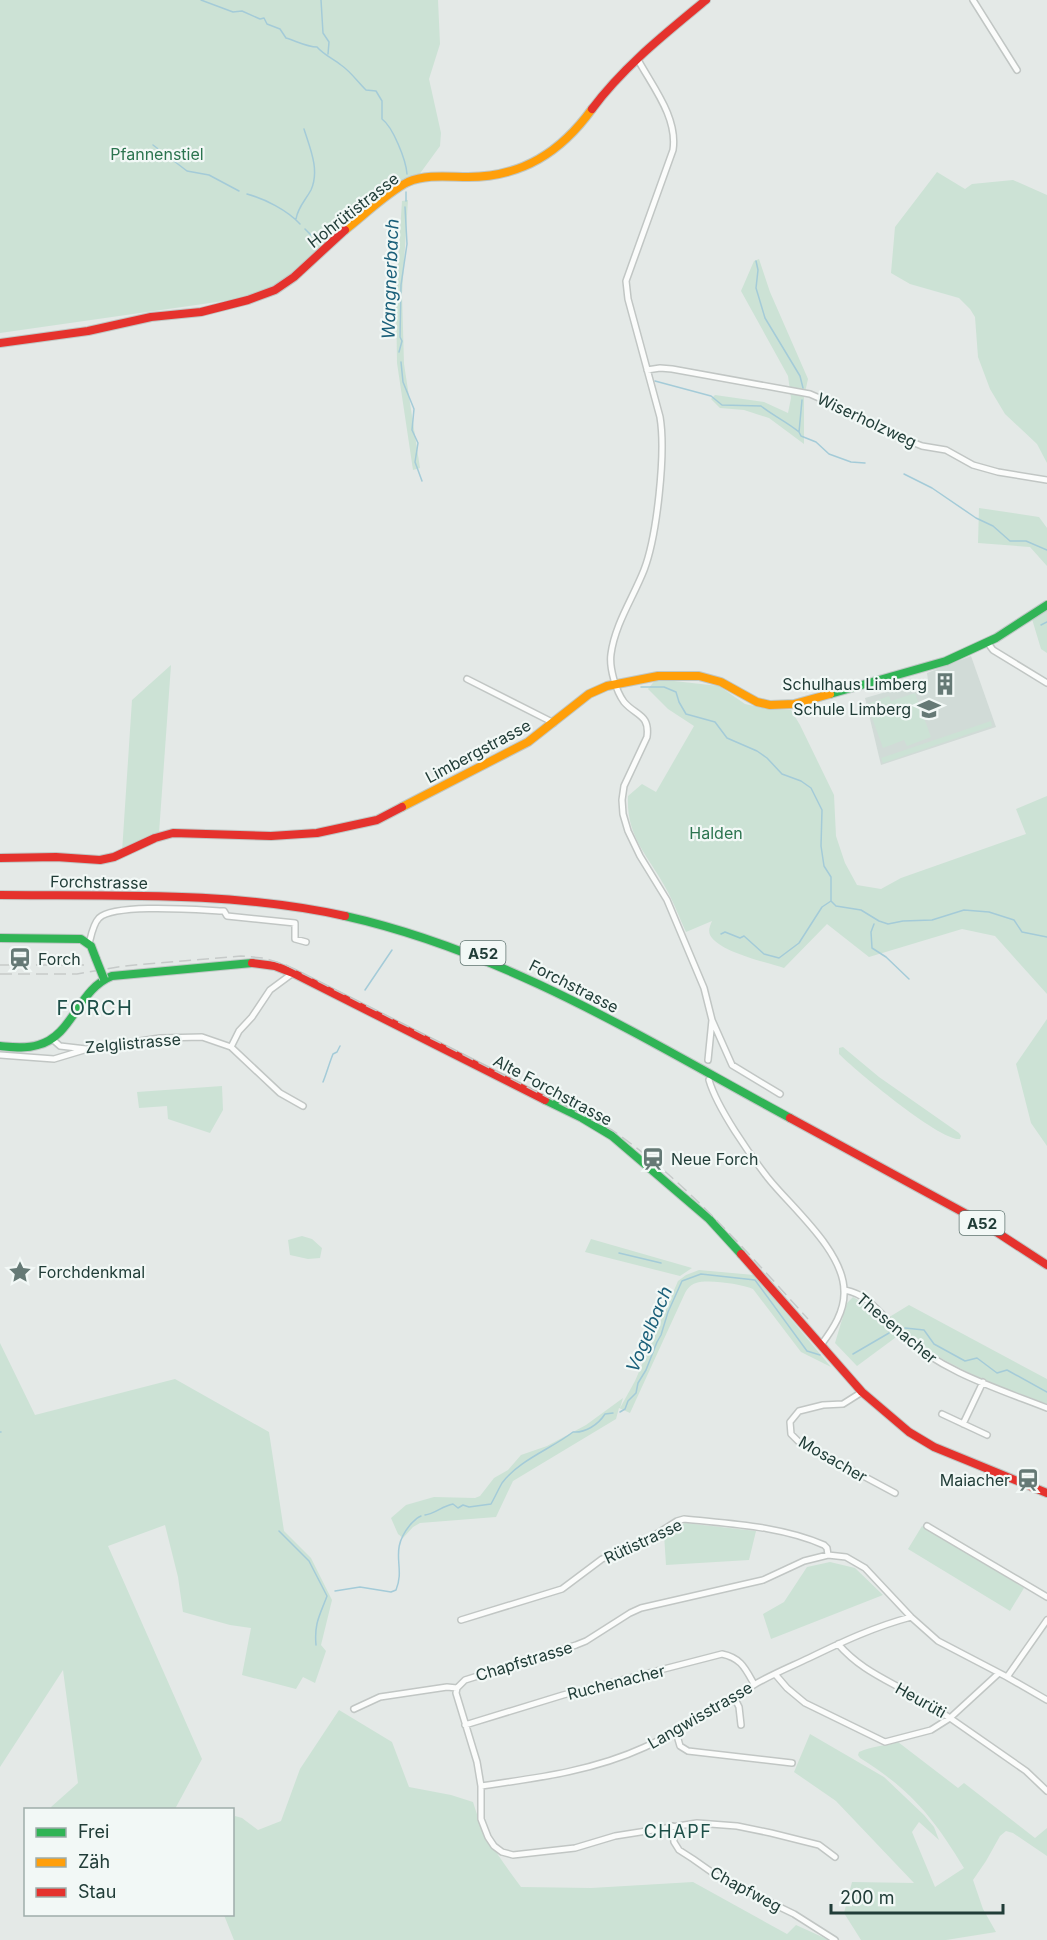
<svg xmlns="http://www.w3.org/2000/svg" width="1047" height="1940" font-family="Inter,sans-serif">
<style>
.built{fill:#d1dbd7}
.green{fill:#cce2d5}
.lines{fill:none;stroke-linecap:round;stroke-linejoin:round}
.stream{stroke:#a4cbd8;stroke-width:1.5}
.street-casing{stroke:#c1c6c4;stroke-width:8}
.fast-casing{stroke:#bfc7c5;stroke-width:10}
.slow-casing{stroke:#bfc7c5;stroke-width:10}
.jam-casing{stroke:#bfc7c5;stroke-width:10}
.street{stroke:#fbfcfb;stroke-width:5}
.fast{stroke:#30b455;stroke-width:8}
.slow{stroke:#ff9f0a;stroke-width:8}
.jam{stroke:#e5322d;stroke-width:8}
.rail{stroke:#c6cac9;stroke-width:1.5;stroke-dasharray:12 6;stroke-linecap:butt}
.fast-bridge-casing{stroke:#bfc7c5;stroke-width:10;stroke-linecap:butt}
.fast-bridge{stroke:#30b455;stroke-width:8}
.labels{text-anchor:middle;dominant-baseline:central;stroke-width:4.5;stroke-linejoin:round;paint-order:stroke}
.shield{fill:#f2f8f6;stroke:#607571;stroke-width:1.5}
.shield-label{font-size:15px;font-weight:bold;fill:#213d38}
.park-label{font-size:16px;fill:#2b744f;stroke:#f2f8f6}
.street-label{font-size:16px;fill:#213d38;stroke:#f2f8f6}
.poi-label{font-size:16px;fill:#213d38;stroke:#f2f8f6;text-anchor:end}
.water-label{font-size:18px;font-style:italic;fill:#1a5f79;stroke:#f2f8f6}
.neighbourhood-label{font-size:18px;letter-spacing:1.5px;fill:#1d4f48;stroke:#f2f8f6}
.quarter-label{font-size:20px;letter-spacing:1.5px;fill:#1d4f48;stroke:#f2f8f6}
</style>
<rect width="100%" height="100%" fill="#e4e9e7"/>
<path class="built" d="M971,656L996,727L881,765L865,698L928,680L927,673Z"/>
<path class="green" d="M0,0H438L440,44L429,79L441,133L440,146L416,179L392,193L294,277L245,298L0,333Z
M937,172L965,189L972,184L1013,180L1047,195V463L1037,444L1005,414L990,389L978,357L975,317L970,309L959,298L910,284L891,273L895,227Z
M408,200L402,294L404,364L420,468L413,470L397,363L396,293L402,201Z
M759,259L770,292L808,379L804,397V444L769,418L744,410L720,408L711,399L715,395L764,402L788,413L791,398L788,376L741,291L754,261Z
M979,508L1039,517L1047,528V566L1030,547L978,543Z
M1047,610V653L1041,649L1032,619Z
M171,665L159,833L122,852L132,700Z
M656,679L719,686L745,704L767,709L791,710L800,725L834,795L836,836L845,863L857,885L881,889L901,878L1026,834L1016,809L1047,796V994L995,936L962,929L869,957L827,924L784,968C766,962 719,952 710,935C708,930 710,926 712,921L686,932C679,917 673,900 664,885C646,853 626,835 628,796L642,784L656,792L694,726L668,709L648,689Z
M915,693L931,737L907,746L904,740L883,748L867,704L889,696L891,701Z
M991,721L992,726L883,763L881,758Z
M1047,1019V1146L1031,1123L1016,1064Z
M843,1047L879,1077L959,1133L961,1136L960,1139C941,1142 855,1070 839,1054V1048Z
M222,1086L223,1110L210,1133L168,1119L167,1106L139,1108L137,1092Z
M302,1236L312,1239L322,1248L320,1258L308,1259L290,1255L288,1240Z
M591,1239L692,1268L680,1276L585,1252Z
M699,1270L754,1275L831,1367L801,1352L753,1289C741,1284 708,1279 696,1283C690,1285 688,1288 685,1293L630,1413L619,1408L616,1419L513,1481L496,1517L420,1523L413,1527L403,1538L398,1534L391,1518L406,1505L434,1497L475,1498L480,1496L494,1478L508,1470L521,1455L547,1446L586,1425L623,1398L620,1408L635,1381L678,1281L686,1275Z
M853,1297L865,1304L881,1319L891,1316L909,1305L1047,1379V1404C996,1385 946,1367 903,1332L857,1366L835,1343L847,1303Z
M0,1343L35,1415L175,1379L269,1432L284,1531L311,1558L332,1600L321,1645L326,1651L315,1683L303,1677L296,1689L242,1675L251,1628L230,1625L183,1612L178,1577L165,1525L108,1546L202,1759L175,1809L53,1810L51,1807L78,1783L63,1670L0,1767Z
M685,1523L756,1531L749,1560L666,1565L664,1534Z
M922,1526L1024,1588L1010,1611L908,1549Z
M830,1562L855,1568L883,1595L771,1639L763,1614L784,1602L807,1567Z
M339,1710L392,1742L409,1787L451,1795L473,1802C483,1837 500,1858 521,1887L591,1888L693,1882L787,1934L796,1925L829,1940H234L224,1915L232,1914V1829L235,1816L242,1818L258,1830L281,1821L300,1769Z
M810,1734L884,1777L924,1815L934,1827L939,1840L919,1822L912,1832L935,1887L964,1868C933,1817 911,1790 860,1758L858,1755L859,1752C872,1746 885,1746 898,1742L958,1788L964,1783L1035,1838L1047,1828V1856L1013,1833L1006,1831L1000,1836L986,1861L973,1880L983,1909L996,1932L946,1940H861L844,1913L852,1882L914,1883L836,1801L794,1772Z"/>
<g class="lines">
<path class="stream" d="M201,0L233,12L242,11L260,19L264,18L267,24L280,29L286,38C296,41 307,47 317,47C323,54 333,59 341,65C350,71 358,82 366,90L376,91L382,101V119C393,127 406,160 407,174
M321,0L323,33L329,42L328,54
M153,145L187,171L209,175L239,191
M247,194C265,199 287,210 300,224
M406,201V192
M296,219C298,207 305,201 311,190C320,170 310,148 304,129
M305,229L311,235L332,237
M756,261L758,270L756,288L765,318L800,376L803,388
M399,352L402,341L400,337L401,285L407,244L405,207
M401,362L403,382L414,409L412,430L418,443L415,462L422,481
M655,381L711,396L722,405L761,406C772,415 787,422 799,432
M802,400L799,432L801,436L816,442L829,454L851,462L865,463
M904,474L932,488L976,518L993,526L1010,541H1026L1047,550
M1041,625L1047,622
M641,687H664L676,692L679,702L686,714L715,722L727,738L757,751L767,758L782,774L801,781L811,788L822,810L821,846L824,866L831,877V901L836,906L861,910L879,921L888,924L903,921L932,920L964,910L989,912L1014,920L1022,932L1047,937
M874,924L871,932L872,948L886,957L909,979
M721,934L725,932L740,938L744,936L764,954L779,958L799,943L822,907L831,901
M365,990L392,950
M323,1082C327,1072 329,1064 333,1054L337,1052L340,1046
M619,1253L661,1263
M905,1328L924,1330L934,1344L965,1361L977,1358L997,1373L1007,1370L1047,1392
M853,1354L889,1333
M620,1412L625,1409L628,1401L636,1393L638,1383L646,1370L657,1342L661,1335L668,1312L682,1281L701,1274L755,1280L807,1351L820,1355
M0,1432H1
M425,1515C435,1514 442,1506 453,1504L458,1508L463,1505L469,1507L491,1504C495,1497 498,1490 502,1483C519,1460 551,1449 573,1432C585,1433 598,1425 605,1414L613,1413
M279,1531L309,1561L327,1596C320,1615 314,1623 316,1645
M335,1591L360,1587L391,1592L396,1590C406,1566 388,1552 410,1525C414,1521 416,1518 421,1516"/>
<g class="street-casing">
<path id="street" d="M973,0L1017,70
M637,58C652,86 678,117 673,150L626,281L628,299L660,417C666,453 657,536 644,570C633,598 615,624 611,654C609,668 616,691 624,702C636,716 650,714 647,737L624,786L622,800L623,814L628,831L640,856L667,900L704,988L712,1020L708,1060
M647,370L660,368L672,369L810,394L833,404L889,433L922,446L946,450L973,465L998,472L1047,480
M987,642L993,650L1047,683
M467,679L554,723
M89,944C91,936 93,924 99,918C115,903 200,910 224,911L227,916L295,923V939L306,942
M712,1020L732,1065L780,1094
M51,1038L60,1046L86,1049L160,1038L202,1037L231,1047L280,1093L303,1106
M231,1047L239,1031L252,1017L270,990L293,973
M0,1055L54,1059L84,1050
M709,1080C717,1108 750,1155 768,1178C791,1207 844,1251 844,1291C845,1311 833,1329 821,1345
M845,1290C871,1295 883,1318 902,1335C943,1372 996,1388 1047,1408
M862,1392L843,1404L823,1405L799,1411L790,1422L791,1434L798,1441L895,1493
M942,1414L987,1435
M963,1424L983,1382
M927,1526L1047,1597
M461,1620L562,1589L602,1559L639,1545L677,1521L684,1519C730,1524 781,1526 824,1545L827,1548L828,1555
M838,1644C860,1669 883,1678 911,1694C924,1702 937,1710 950,1718L999,1673
M775,1674L787,1688L805,1703L885,1742L931,1730L950,1718L1026,1771L1047,1791
M1007,1677L1047,1620
M734,1697L739,1707L741,1725
M354,1709L380,1697L447,1687L457,1688
M465,1725L563,1695L722,1654C741,1658 745,1668 754,1684
M676,1732L680,1746L688,1751L792,1763
M481,1786C537,1778 593,1771 645,1747C682,1730 716,1707 752,1686C770,1675 790,1667 809,1658C844,1641 874,1627 911,1617
M672,1826L674,1842L679,1850L693,1859L720,1878L794,1914L835,1940
M835,1857L819,1845L771,1833L737,1826L697,1823L615,1836L575,1848L513,1855L502,1852L494,1846L488,1837L481,1819V1786L477,1762L456,1693L457,1688L465,1680L576,1645L586,1641L630,1613L641,1608L763,1580L804,1561L828,1555L846,1557L865,1568L911,1617L938,1641L1007,1677L1047,1700"/>
</g>
<g class="fast-casing">
<path id="fast" d="M830,694L946,661L996,638L1047,605
M345,916C506,952 646,1040 790,1118
M0,938L81,939L91,946L96,959
M0,1046C12,1047 25,1049 38,1045C73,1036 78,989 112,976L252,963
M545,1100L582,1118L612,1136L709,1219L741,1254"/>
</g>
<g class="slow-casing">
<path id="slow" d="M345,230C363,216 389,191 408,182C426,174 449,177 468,177C522,177 561,152 592,109
M402,807L528,742L589,694L607,686L658,676H699L721,682L757,702L770,705L794,704L830,694"/>
</g>
<g class="jam-casing">
<path id="jam" d="M592,109C624,66 665,34 706,0
M0,343L88,331L151,317L201,312L248,300L275,290L294,277L345,230
M0,858L56,857L100,860L114,857L155,838L173,833L271,836L317,833L377,820L402,807
M0,895C115,896 231,891 345,916
M252,963L275,966L293,973L545,1100
M790,1118L981,1222L1047,1265
M741,1254L862,1392L909,1432L934,1447L1047,1493"/>
</g>
<use href="#street" class="street"/>
<use href="#fast" class="fast"/>
<use href="#slow" class="slow"/>
<use href="#jam" class="jam"/>
<path class="rail" d="M0,965H86
M0,974H77L124,966L241,956L264,958L286,965L612,1130C686,1181 748,1253 808,1319"/>
<g class="fast-bridge-casing">
<path id="fast-bridge" d="M96,959L104,979"/>
</g>
<use href="#fast-bridge" class="fast-bridge"/>
</g>
<defs>
<g id="building-bare" transform="scale(1.8)"><path d="M-4-6H4V6H1V3H-1V6H-4ZM-2.5-4.3h1.7v1.8h-1.7ZM.8-4.3h1.7v1.8H.8ZM-2.5-1h1.7V.8h-1.7ZM.8-1h1.7V.8H.8Z" fill="#657975" stroke="#f2f8f6" stroke-width="2.5" paint-order="stroke"/></g>
<g id="school-bare" transform="scale(1.8)"><path d="M0-5L7-2L0 1L-7-2ZM-4 1L0 2.5L4 1V4Q0 6-4 4Z" fill="#657975" stroke="#f2f8f6" stroke-width="2.5" paint-order="stroke"/></g>
<g id="station-bare" transform="scale(1.8)"><path d="M-3-6H3Q5-6 5-4V2Q5 4 3 4L4.5 6H3L1.5 4h-3L-3 6H-4.5L-3 4Q-5 4-5 2V-4Q-5-6-3-6ZM-3.5-4v3h7v-3ZM-3.5 1v1.5H-2V1ZM2 1v1.5H3.5V1Z" fill="#657975" stroke="#f2f8f6" stroke-width="2.5" paint-order="stroke"/></g>
<g id="sight-bare" transform="scale(1.8)"><path d="M0-6L1.8-2.2L6-1.7L2.9 1.2L3.7 5.4L0 3.3L-3.7 5.4L-2.9 1.2L-6-1.7L-1.8-2.2Z" fill="#657975" stroke="#f2f8f6" stroke-width="2.5" paint-order="stroke"/></g>
</defs>
<g fill-rule="evenodd">
<use href="#building-bare" x="945" y="684"/>
<use href="#school-bare" x="929" y="709"/>
<use href="#station-bare" x="20" y="959"/>
<use href="#station-bare" x="653" y="1159"/>
<use href="#sight-bare" x="20" y="1272"/>
<use href="#station-bare" x="1028" y="1480"/>
</g>
<g class="labels">
<g class="shield">
<rect x="460.5" y="941" width="45" height="24" rx="4.5"/>
<rect x="959.5" y="1211" width="45" height="24" rx="4.5"/>
</g>
<g class="shield-label">
<text x="483" y="953">A52</text>
<text x="982" y="1223">A52</text>
</g>
<g class="park-label">
<text x="157" y="154">Pfannenstiel</text>
<text x="716" y="833">Halden</text>
</g>
<g class="street-label">
<text transform="translate(353 210) rotate(-38)">Hohrütistrasse</text>
<text transform="translate(867 420) rotate(25)">Wiserholzweg</text>
<text transform="translate(478 751) rotate(-28)">Limbergstrasse</text>
<text transform="translate(99 882) rotate(1)">Forchstrasse</text>
<text transform="translate(574 986) rotate(27)">Forchstrasse</text>
<text transform="translate(133 1043) rotate(-5)">Zelglistrasse</text>
<text transform="translate(553 1090) rotate(28)">Alte Forchstrasse</text>
<text transform="translate(897 1328) rotate(40)">Thesenacher</text>
<text transform="translate(833 1459) rotate(30)">Mosacher</text>
<text transform="translate(643 1541) rotate(-25)">Rütistrasse</text>
<text transform="translate(524 1661) rotate(-17)">Chapfstrasse</text>
<text transform="translate(616 1682) rotate(-14)">Ruchenacher</text>
<text transform="translate(921 1700) rotate(29)">Heurüti</text>
<text transform="translate(700 1715) rotate(-30)">Langwisstrasse</text>
<text transform="translate(746 1889) rotate(28)">Chapfweg</text>
</g>
<g class="poi-label">
<text x="927" y="684">Schulhaus Limberg</text>
<text x="911" y="709">Schule Limberg</text>
<text x="38" y="959" text-anchor="start">Forch</text>
<text x="671" y="1159" text-anchor="start">Neue Forch</text>
<text x="38" y="1272" text-anchor="start">Forchdenkmal</text>
<text x="1010" y="1480">Maiacher</text>
</g>
<g class="water-label">
<text transform="translate(390 279) rotate(-88)">Wangnerbach</text>
<text transform="translate(649 1329) rotate(-67)">Vogelbach</text>
</g>
<g class="neighbourhood-label">
<text x="678" y="1831">CHAPF</text>
</g>
<g class="quarter-label">
<text x="95" y="1008">FORCH</text>
</g>
</g>
<rect x="24" y="1808" width="210" height="108" fill="#f2f8f6" stroke="#9eadaa" stroke-width="1.5"/>
<rect x="36" y="1828" width="30" height="9" fill="#30b455" stroke="#9eadaa" stroke-width="1.5"/>
<text x="78" y="1838" font-size="18" fill="#213d38">Frei</text>
<rect x="36" y="1858" width="30" height="9" fill="#ff9f0a" stroke="#9eadaa" stroke-width="1.5"/>
<text x="78" y="1868" font-size="18" fill="#213d38">Zäh</text>
<rect x="36" y="1888" width="30" height="9" fill="#e5322d" stroke="#9eadaa" stroke-width="1.5"/>
<text x="78" y="1898" font-size="18" fill="#213d38">Stau</text>
<path d="M831 1904v9h172v-9" fill="none" stroke="#213d38" stroke-width="3"/>
<text x="840" y="1904" font-size="18" fill="#213d38" stroke="#f2f8f6" stroke-width="4.5" paint-order="stroke">200 m</text>
</svg>
